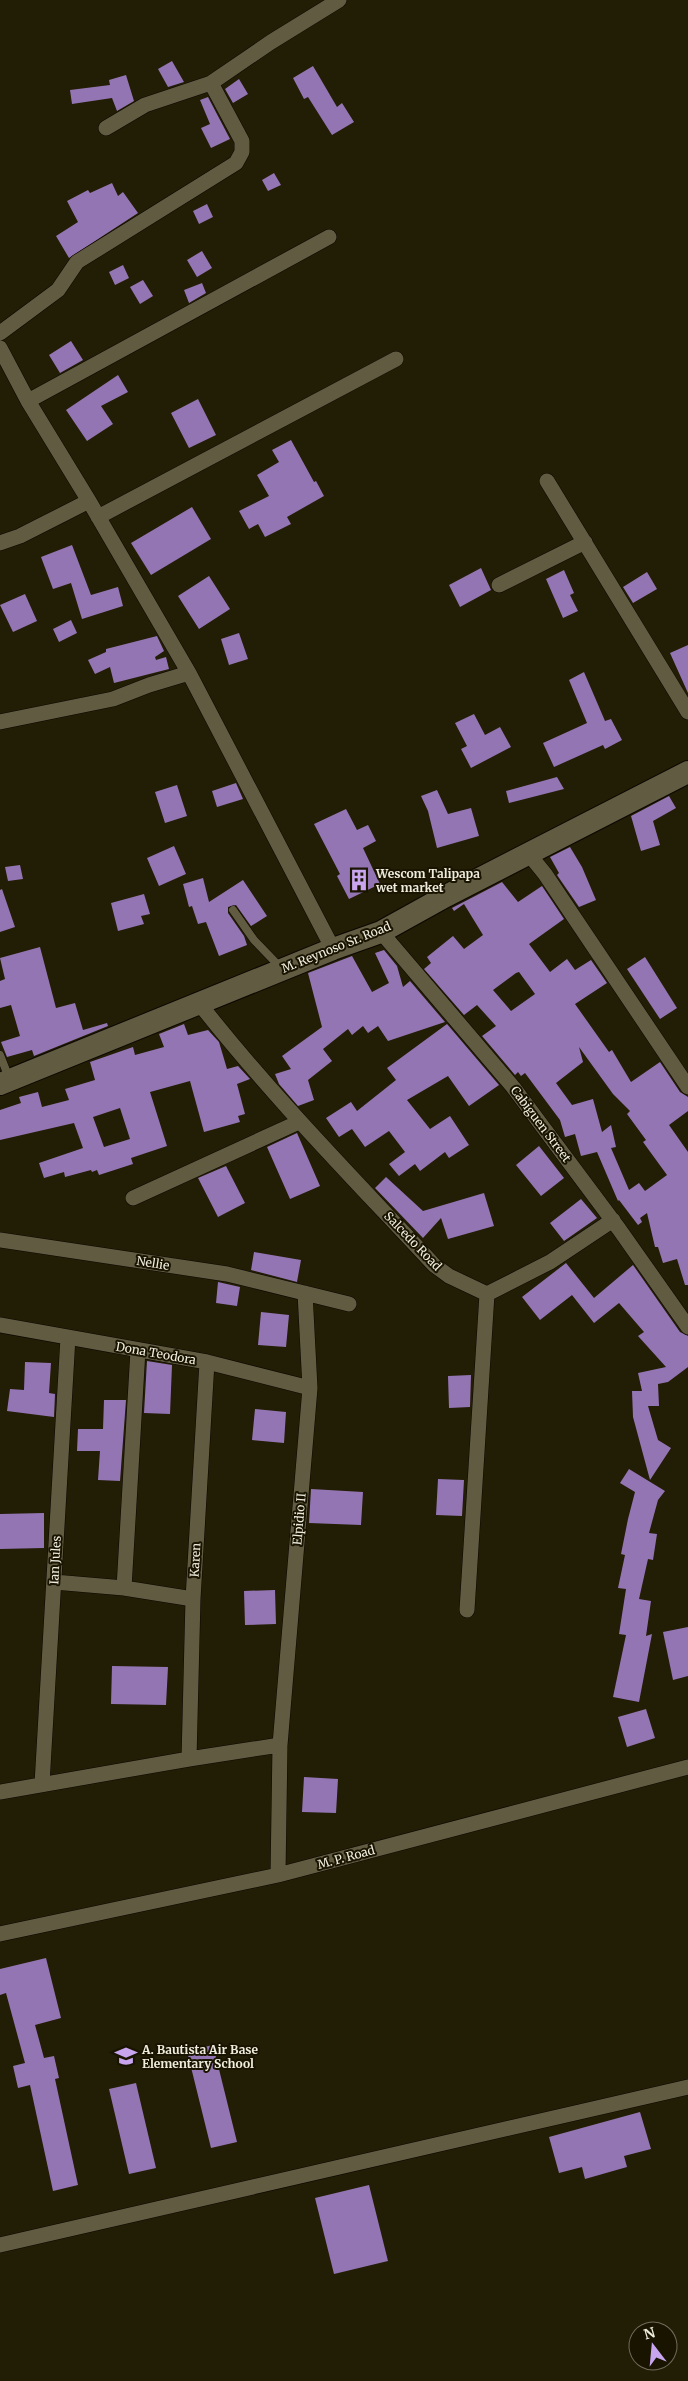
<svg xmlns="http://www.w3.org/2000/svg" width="688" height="2381" font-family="Merriweather,serif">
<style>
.building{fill:#9475b4;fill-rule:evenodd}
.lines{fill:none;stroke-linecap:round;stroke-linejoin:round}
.lane-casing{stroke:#0c0700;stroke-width:9}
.street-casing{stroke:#0c0700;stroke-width:16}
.secondary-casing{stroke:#0c0700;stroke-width:24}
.lane{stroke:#605b41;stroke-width:8}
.street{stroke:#605b41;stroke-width:15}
.secondary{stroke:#605b41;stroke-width:22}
.labels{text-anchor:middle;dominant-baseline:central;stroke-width:4;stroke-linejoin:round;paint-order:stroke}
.poi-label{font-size:12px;font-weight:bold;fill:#f0eddf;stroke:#191400;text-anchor:start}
.street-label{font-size:12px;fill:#f0eddf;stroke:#191400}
</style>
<rect width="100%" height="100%" fill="#221d05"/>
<path class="building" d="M172,61L184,82L168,87L158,69Z
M313,66L337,107L342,103L354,122L332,135L308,97L304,99L293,78Z
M126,75L134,101L117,111L112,98L72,104L70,90L110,85L109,80Z
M239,79L248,94L233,103L225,89Z
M208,97L230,139L211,148L201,128L210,124L200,100Z
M274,173L281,185L268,191L262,180Z
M112,183L118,196L123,192L138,213L69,258L56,236L78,222L67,201L88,190L90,193Z
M207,204L213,217L199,224L193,211Z
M202,251L212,268L197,277L187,260Z
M123,265L129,278L115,285L109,272Z
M143,280L153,296L140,304L130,287Z
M202,283L206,293L189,303L184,290Z
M71,341L83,360L60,373L49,355Z
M118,375L128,392L101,406L113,424L87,441L66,410Z
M198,399L216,435L189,448L171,413Z
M291,440L314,482L316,481L324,496L287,517L291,524L265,537L258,524L249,529L239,511L269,496L257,475L279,462L272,450Z
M192,507L211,539L151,575L131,543Z
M72,545L91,595L118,587L123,606L82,619L71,583L53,589L41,557Z
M481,568L491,590L460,607L449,585Z
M564,570L574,593L570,595L578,611L563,618L546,579Z
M647,572L657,589L633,603L623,587Z
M209,576L230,609L199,629L178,596Z
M25,594L37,621L13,632L0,605Z
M71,620L77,633L59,642L53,629Z
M239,633L248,659L229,665L221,639Z
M157,636L164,651L155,657L156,660L166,657L169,669L114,683L110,667L95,674L88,660L106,652V649Z
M688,645V693L670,653Z
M584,672L605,721L611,719L622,740L605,749L603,745L554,767L543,743L587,723L569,680Z
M474,714L485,735L500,727L511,747L471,768L461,749L467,746L455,723Z
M557,777L564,789L509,803L506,791Z
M236,783L243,799L217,807L212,791Z
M177,785L187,816L165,823L155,792Z
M437,790L448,814L471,808L479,836L437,848L428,811L421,796Z
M669,796L676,808L653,821L660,845L641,851L631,816Z
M346,809L357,830L368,825L376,841L363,848L380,884L349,899L337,876L340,874L314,824Z
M174,846L186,874L159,886L147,858Z
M570,847L582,867L596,900L579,907L557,875L559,873L550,857Z
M20,865L23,879L8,881L5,867Z
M203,878L209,902L243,880L267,916L251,926L236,905L228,907V913L244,936L247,945L219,956L206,922L198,924L192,906L189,907L183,884Z
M502,882L518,902L542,886L564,919L529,944L550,972L567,959L575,970L591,960L607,983L575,1004L609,1052L612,1050L631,1082L660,1062L680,1092L688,1097V1111L669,1125L688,1152V1285H685L677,1259L663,1263L658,1247H655L647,1213L640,1218L642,1222L638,1225L619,1200L618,1201L597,1152L581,1156L575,1134L565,1137L560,1120L525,1073L521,1076L518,1072L515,1075L482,1036L496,1026L477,1005L464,1015L424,969L431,963L427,957L453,936L464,949L483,935L464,904L454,911L452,908ZM519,972L535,994L511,1011L493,990L516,973ZM579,1047L613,1094L630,1111L627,1114L646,1140L643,1142L667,1175L645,1191L639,1183L629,1190L611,1148L616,1147L611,1125L602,1132L593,1099L572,1105L556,1083L583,1062Z
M2,889L15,927L0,932V890Z
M144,894L150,914L141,916L144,924L118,931L111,903Z
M40,947L56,1008L75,1003L83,1030L107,1023L108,1026L34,1056L32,1050L7,1057L1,1042L20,1036L11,1005L0,1008V981L5,979L0,958Z
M384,950L397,966L403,987L410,981L445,1022L388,1041L378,1026L368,1033L363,1026L352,1035L348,1029L323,1049L332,1061L308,1080L314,1100L298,1106L279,1084L275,1074L291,1069L282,1056L322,1027L308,973L352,956L372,992L389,983L375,953Z
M645,957L677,1008L660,1019L627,969Z
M184,1024L188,1035L208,1030L219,1042L227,1069L238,1066L250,1079L237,1084L245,1114L238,1116L240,1122L204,1132L190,1081L150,1092L167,1146L131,1158L133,1164L99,1175L97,1170L92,1172L91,1170L65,1177L64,1172L44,1178L39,1163L83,1148L74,1123L0,1140V1110L21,1103L19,1097L38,1092L42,1107L69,1100L65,1089L95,1080L90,1062L133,1047L135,1055L164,1047L159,1034ZM120,1108L130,1139L104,1147L93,1117Z
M447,1024L499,1085L469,1106L448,1076L407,1100L430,1129L450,1116L469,1145L449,1158L445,1152L420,1171L415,1164L399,1176L389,1164L405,1152L389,1131L365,1147L352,1129L339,1137L326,1118L351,1102L357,1111L396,1080L387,1068Z
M297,1133L320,1186L290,1199L267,1147Z
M539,1146L564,1178L541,1196L516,1165Z
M226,1166L245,1203L218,1217L198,1178Z
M386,1177L423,1211L484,1193L494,1226L448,1239L441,1218L423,1238L375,1188Z
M581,1199L597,1218L564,1241L550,1223Z
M254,1252L301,1260L297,1282L251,1270Z
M566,1263L594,1298L633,1265L680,1332L688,1336V1367L668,1382L658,1384L659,1406H648L658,1440L671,1448L650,1480L633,1417L632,1391H642L638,1373L666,1367L638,1336L644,1332L619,1303L594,1323L572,1295L540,1320L522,1297Z
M218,1282L240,1287L237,1306L216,1303Z
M261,1312L289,1315L286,1347L258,1345Z
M147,1361L172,1365L170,1414L144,1413Z
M25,1362L51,1363L49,1393L55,1394L54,1417L7,1411L10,1389L24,1390Z
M471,1375L470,1407L449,1408L448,1376Z
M104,1400H126L120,1481L98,1480L100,1451H77L78,1429H103Z
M255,1409L286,1412L284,1443L252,1440Z
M629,1469L665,1491L658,1500L649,1533L657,1534L653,1560L648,1559L639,1599L651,1601L646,1636L652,1634L639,1702L613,1697L626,1635L619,1634L626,1589L618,1588L625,1555L621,1554L628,1519L635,1492L620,1483Z
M438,1479L464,1480L462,1516L436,1515Z
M311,1489L363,1492L361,1525L309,1523Z
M44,1513V1548L0,1549V1514Z
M275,1590L276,1624L245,1625L244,1591Z
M688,1627V1676L673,1680L663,1632Z
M112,1666L168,1667L166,1705L111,1704Z
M646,1709L655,1738L627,1747L618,1717Z
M304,1777L338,1779L336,1813L302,1812Z
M46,1958L61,2018L35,2025L44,2058L54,2056L59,2078L55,2079L78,2185L53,2191L30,2085L18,2088L13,2066L25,2063L6,1993L0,1995V1969Z
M213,2045L237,2142L211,2148L187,2051Z
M136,2083L156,2168L129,2174L109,2089Z
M640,2112L651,2149L624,2156L627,2167L585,2179L582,2167L559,2173L549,2137Z
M369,2185L388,2261L334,2274L315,2198Z"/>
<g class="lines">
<g class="lane-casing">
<path id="lane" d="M233,910L254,940L281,968
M0,1055L9,1078"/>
</g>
<g class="street-casing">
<path id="street" d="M106,128L145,105L211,83L271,42L339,0
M0,333L58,290L77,262L236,163L242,152V141L211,83
M0,348L28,401L89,501L189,673L333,949
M28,401L329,237
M547,481L688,712
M98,517L396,359
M0,543L20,536L89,501
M499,585L585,542
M0,722L113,699L149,685L189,673
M528,853L545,874L688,1087
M381,932L513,1087L619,1229L688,1327
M199,1003C272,1096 354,1179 434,1265L449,1276L487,1294L467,1610
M133,1198L299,1122
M0,1240L227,1274L349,1304
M487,1294L550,1262L613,1220
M0,1325L207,1362L310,1388
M138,1350L124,1588L193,1599
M54,1582L124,1588
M189,1759L193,1599L207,1362
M42,1784L68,1337
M0,1792L189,1759L280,1745
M278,1875L280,1745L310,1388L305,1293
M0,1934L278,1875L688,1767
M0,2245L688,2087"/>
</g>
<g class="secondary-casing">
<path id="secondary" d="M0,1084L333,949L381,932L446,896L688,772"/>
</g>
<use href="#lane" class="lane"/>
<use href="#street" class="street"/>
<use href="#secondary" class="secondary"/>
</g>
<defs>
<g id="building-bare" transform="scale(1.725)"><path d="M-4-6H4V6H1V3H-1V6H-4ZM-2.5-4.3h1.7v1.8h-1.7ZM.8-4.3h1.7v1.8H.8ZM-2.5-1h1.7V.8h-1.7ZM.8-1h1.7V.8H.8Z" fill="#c8a5ee" stroke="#191400" stroke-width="2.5" paint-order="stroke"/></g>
<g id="school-bare" transform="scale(1.725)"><path d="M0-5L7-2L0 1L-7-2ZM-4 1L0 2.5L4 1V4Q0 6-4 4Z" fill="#c8a5ee" stroke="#191400" stroke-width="2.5" paint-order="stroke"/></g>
</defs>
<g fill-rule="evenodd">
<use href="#building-bare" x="359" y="880"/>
<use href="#school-bare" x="126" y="2056"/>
</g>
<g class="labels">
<g class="poi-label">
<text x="376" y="873">Wescom Talipapa<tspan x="376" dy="14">wet market</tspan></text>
<text x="142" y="2049">A. Bautista Air Base<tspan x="142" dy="14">Elementary School</tspan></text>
</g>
<g class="street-label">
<text transform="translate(336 947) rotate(-22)">M. Reynoso Sr. Road</text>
<text transform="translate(541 1124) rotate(53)">Cabiguen Street</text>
<text transform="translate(413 1241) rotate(46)">Salcedo Road</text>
<text transform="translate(153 1263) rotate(9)">Nellie</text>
<text transform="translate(156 1353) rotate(10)">Dona Teodora</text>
<text transform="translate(299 1519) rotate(-85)">Elpidio II</text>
<text transform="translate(55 1560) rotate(-87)">Ian Jules</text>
<text transform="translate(195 1560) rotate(-87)">Karen</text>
<text transform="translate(346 1857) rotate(-15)">M. P. Road</text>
</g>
</g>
<g transform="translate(653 2346) rotate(344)"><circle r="24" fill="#191400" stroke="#6f6b59"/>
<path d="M0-4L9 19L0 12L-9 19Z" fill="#c8a5ee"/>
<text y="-8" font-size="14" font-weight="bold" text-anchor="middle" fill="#f0eddf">N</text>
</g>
</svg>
